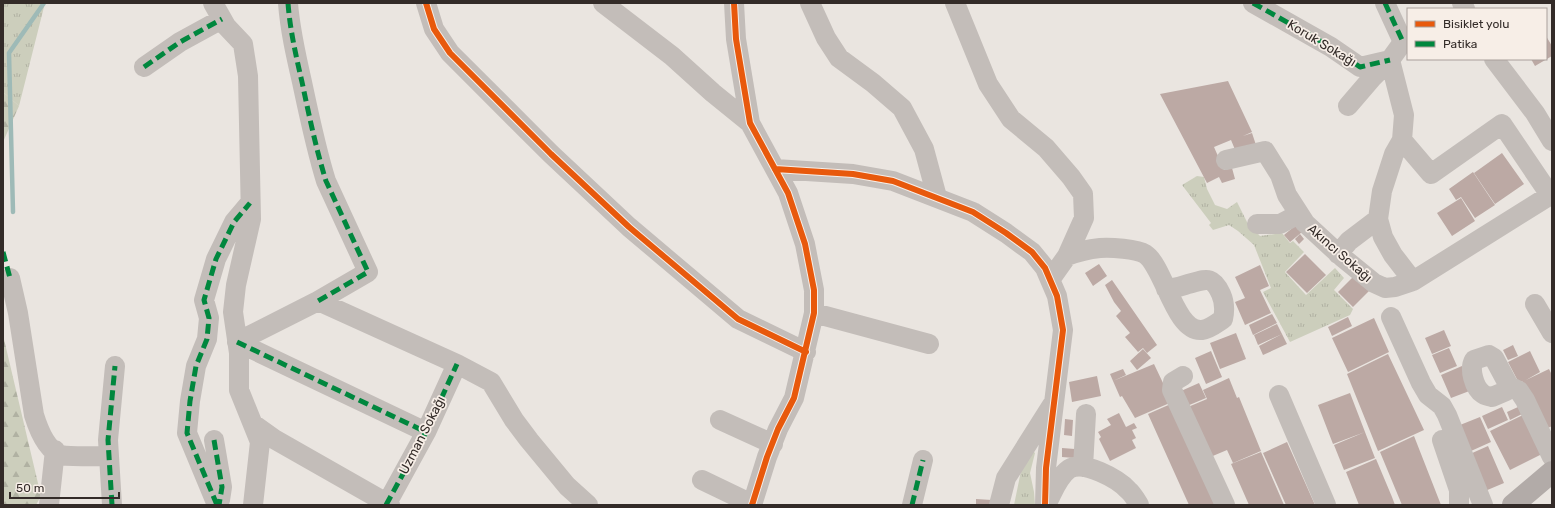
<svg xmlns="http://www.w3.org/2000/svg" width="1555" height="508" font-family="Rubik,sans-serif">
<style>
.grass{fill:url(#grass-tufts)}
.forest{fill:url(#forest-firs)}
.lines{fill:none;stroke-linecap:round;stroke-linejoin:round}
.stream{stroke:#9ebab7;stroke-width:4.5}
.building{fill:#bca9a4}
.minor{stroke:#c3bdb9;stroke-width:20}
.major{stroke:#b2aba8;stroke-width:22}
.quiet{stroke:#00873e;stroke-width:5;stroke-dasharray:10 5;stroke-linecap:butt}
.cycleway-casing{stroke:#f7eee7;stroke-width:8}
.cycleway{stroke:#e8590c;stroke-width:6}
.labels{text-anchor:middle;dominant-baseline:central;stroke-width:3.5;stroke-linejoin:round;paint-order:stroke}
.street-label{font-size:13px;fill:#332b28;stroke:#f7eee7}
</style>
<defs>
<pattern id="grass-tufts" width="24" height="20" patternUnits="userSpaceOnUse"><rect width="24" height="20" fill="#cccebc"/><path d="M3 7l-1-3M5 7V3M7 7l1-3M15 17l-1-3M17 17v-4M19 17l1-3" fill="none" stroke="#b0b1a2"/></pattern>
<pattern id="forest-firs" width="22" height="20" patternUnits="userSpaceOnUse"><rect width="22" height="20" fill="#cccebc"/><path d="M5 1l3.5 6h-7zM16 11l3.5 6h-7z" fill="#b0b1a2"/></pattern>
</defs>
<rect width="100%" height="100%" fill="#eae5e0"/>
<path class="grass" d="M3,3H45L19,106L3,92Z
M1197,176L1204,177L1207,189L1215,205L1227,209L1237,202L1247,222L1260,236L1282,233L1290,243L1293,241L1304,252L1285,272L1306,295L1335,268L1344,278L1334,290L1353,309L1350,315L1290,342L1263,292L1271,288L1254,245L1238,231L1229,225L1213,230L1209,225L1211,223L1182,185Z
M1032,450L1035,453L1030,473L1034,492L1035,505H1014L1021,471Z"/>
<path class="forest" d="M3,92L19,106L3,142Z
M3,335L41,496L36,505H3Z"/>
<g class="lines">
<path class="stream" d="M13,212L9,53L44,3"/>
</g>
<path class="building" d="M1546,36L1552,46V56L1535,66L1531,59H1546Z
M1228,81L1252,132L1243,136L1252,133L1256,145L1236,152L1231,140L1214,147L1224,170L1232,168L1235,179L1222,183L1219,177L1207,183L1160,94Z
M1502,153L1524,184L1495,204L1474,173Z
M1473,172L1495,205L1475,218L1461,197L1456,200L1449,189Z
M1461,198L1475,221L1452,236L1437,213Z
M1296,225L1302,232L1290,242L1284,235Z
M1300,234L1304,239L1299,244L1295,239Z
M1305,254L1326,275L1307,293L1286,272Z
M1099,264L1107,276L1093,286L1085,273Z
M1260,265L1269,286L1260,290L1271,313L1245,325L1235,302L1245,298L1235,277Z
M1354,276L1369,291L1353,307L1338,292Z
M1112,280L1157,345L1147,353L1143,348L1138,352L1125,337L1130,333L1116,316L1121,311L1114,302L1105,285Z
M1272,314L1277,323L1253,335L1249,325Z
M1348,317L1352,326L1332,336L1328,327Z
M1374,318L1389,352L1348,372L1332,338Z
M1277,324L1282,334L1258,345L1254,335Z
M1444,330L1451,346L1432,354L1425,338Z
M1236,333L1246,359L1220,369L1210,343Z
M1282,334L1287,344L1263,355L1259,346Z
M1513,345L1518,356L1508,360L1503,350Z
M1449,348L1457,366L1440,373L1432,355Z
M1143,349L1151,358L1137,370L1130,361Z
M1211,351L1222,377L1206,384L1195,358Z
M1530,351L1540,372L1526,380L1549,369L1552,375V426L1546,429L1522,381L1519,383L1508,362Z
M1388,354L1424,430L1378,451L1347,374Z
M1154,364L1172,402L1135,418L1122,396L1120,397L1113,381Z
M1462,366L1472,390L1451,398L1441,375Z
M1123,369L1126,375L1113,381L1110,374Z
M1097,376L1101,396L1072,402L1069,382Z
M1229,378L1237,398L1239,397L1261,451L1233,463L1227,450L1208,458L1188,407L1207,399L1203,390Z
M1199,383L1206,398L1187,406L1181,391Z
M1350,393L1365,432L1333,444L1318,405Z
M1173,403L1218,505H1189L1148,414Z
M1502,407L1508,420L1488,429L1482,416Z
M1518,407L1522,414L1510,420L1507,412Z
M1119,413L1126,427L1134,423L1137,428L1132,430L1136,438L1132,440L1136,448L1110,461L1099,439L1101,437L1098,432L1111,425L1107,419Z
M1527,413L1546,452L1510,470L1490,431Z
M1480,417L1491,442L1471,451L1460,425Z
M1065,419L1073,420L1072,436L1064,435Z
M1365,432L1375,458L1344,470L1334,445Z
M1414,436L1441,505H1402L1380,452Z
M1287,442L1315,505H1286L1263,453Z
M1488,446L1504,483L1485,491L1470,454Z
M1062,448L1075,449L1074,458L1062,457Z
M1261,452L1284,505H1249L1231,464Z
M1376,459L1392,497L1395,505H1359L1346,472Z
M976,499L992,500V505H976Z"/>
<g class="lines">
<path class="minor" d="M213,3L226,26L243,44L248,76L251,219L236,285L233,312L239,353V390L260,442L253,505
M426,3L434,29L450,53L551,154L629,227L738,319L806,352
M603,3L672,56L713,93L750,123
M734,3L736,39L750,123L788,193L805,244L814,290V313L794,398L778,429L767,457L752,505
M810,3L826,38L839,58L873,83L902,108L924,149L937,197
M955,3L988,84L1011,119L1046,148L1071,177L1083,194L1084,218L1067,256L1050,280
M1253,3L1331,47L1360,67L1390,60
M1385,3L1403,42
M1462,3L1465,9
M1494,59L1535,113L1552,141
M1390,60L1404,115L1402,140L1394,154L1382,191L1378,219L1383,237L1393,255L1413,281
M144,67L180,42L222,19
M1348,106L1372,78L1390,60L1403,42L1408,40
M1402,140L1431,174L1502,124L1550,195
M1226,160L1265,151L1280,175L1287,195L1305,223L1342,257L1374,283L1385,288L1395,287L1413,281L1552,194
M775,169L853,174L893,181L973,212L1006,233L1032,252L1045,268L1057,296L1063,330L1046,468L1045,505
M1257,224H1280L1299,214
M1338,254L1349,241L1378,219
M1067,256C1077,252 1090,249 1100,248C1110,247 1137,249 1145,254C1164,266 1175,333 1202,330C1210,329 1217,323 1223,319C1225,310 1225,303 1221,294C1212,274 1205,280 1188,284C1181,287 1173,288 1166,289
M10,278L18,313L34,415C38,428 46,450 61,455C70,457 98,456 109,456
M318,301L457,364L491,382L514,420L529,440L567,486L588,505
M1535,304L1552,333
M814,313L929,344
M1391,317L1421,383L1428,395L1442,406L1447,415L1483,505
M237,342L318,301L368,272L326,181C316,149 309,115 302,82C296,56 290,30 288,3
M237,342L426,432
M1183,376L1173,382L1172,390L1225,505
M1509,386L1506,391L1492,397C1489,396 1485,396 1483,394C1474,388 1469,369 1474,360L1489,355L1494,358L1509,386L1519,391L1525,400L1552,457
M1279,395L1326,505
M720,420L773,444
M253,424L274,439L390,505
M214,440L222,487L220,500
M1442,440L1459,490V505
M1083,467L1086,414
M702,480L752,504
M1047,503C1053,492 1058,477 1069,469C1084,460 1118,479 1128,490C1133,494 1136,500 1139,505
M49,505L55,450
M112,505L108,440L115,366
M217,505L187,433L190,401L196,366L207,339L209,318L204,300L216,259L234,222L250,203
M386,505L426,432L457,364
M912,505L923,460
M999,505L1006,478L1052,405"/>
<path class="major" d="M1513,505L1552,472"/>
<path class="quiet" d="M288,3C290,30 296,56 302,82C309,115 316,149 326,181L368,272L318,301
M1253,3L1331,47L1360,67L1390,60
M1385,3L1403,42
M144,67L180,42L222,19
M3,252L10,278
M237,342L426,432
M214,440L222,487L219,505
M112,505L108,440L115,366
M217,505L187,433L190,401L196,366L207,339L209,318L204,300L216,259L234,222L250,203
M386,505L426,432L457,364
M912,505L923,460"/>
<g class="cycleway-casing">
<path id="cycleway" d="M426,3L434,29L450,53L551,154L629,227L738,319L806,352
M734,3L736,39L750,123L788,193L805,244L814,290V313L794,398L778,429L767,457L752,505
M775,169L853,174L893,181L973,212L1006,233L1032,252L1045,268L1057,296L1063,330L1046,468L1045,505"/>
</g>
<use href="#cycleway" class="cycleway"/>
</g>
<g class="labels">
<g class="street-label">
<text transform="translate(1322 43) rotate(31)">Koruk Sokağı</text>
<text transform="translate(1340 253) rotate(41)">Akıncı Sokağı</text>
<text transform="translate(422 435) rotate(-63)">Uzman Sokağı</text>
</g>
</g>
<rect width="1555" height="508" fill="none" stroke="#332b28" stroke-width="8"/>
<rect x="1407" y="8" width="140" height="52" fill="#f7eee7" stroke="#a9a09b"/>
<rect x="1415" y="21" width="20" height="6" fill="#e8590c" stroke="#a9a09b"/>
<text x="1443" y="28" font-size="12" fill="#332b28">Bisiklet yolu</text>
<rect x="1415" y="41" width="20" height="6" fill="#00873e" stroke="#a9a09b"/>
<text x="1443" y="48" font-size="12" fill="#332b28">Patika</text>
<path d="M10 492v6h109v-6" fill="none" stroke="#332b28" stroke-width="2"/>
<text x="16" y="492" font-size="12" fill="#332b28" stroke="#f7eee7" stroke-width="3" paint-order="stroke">50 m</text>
</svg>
